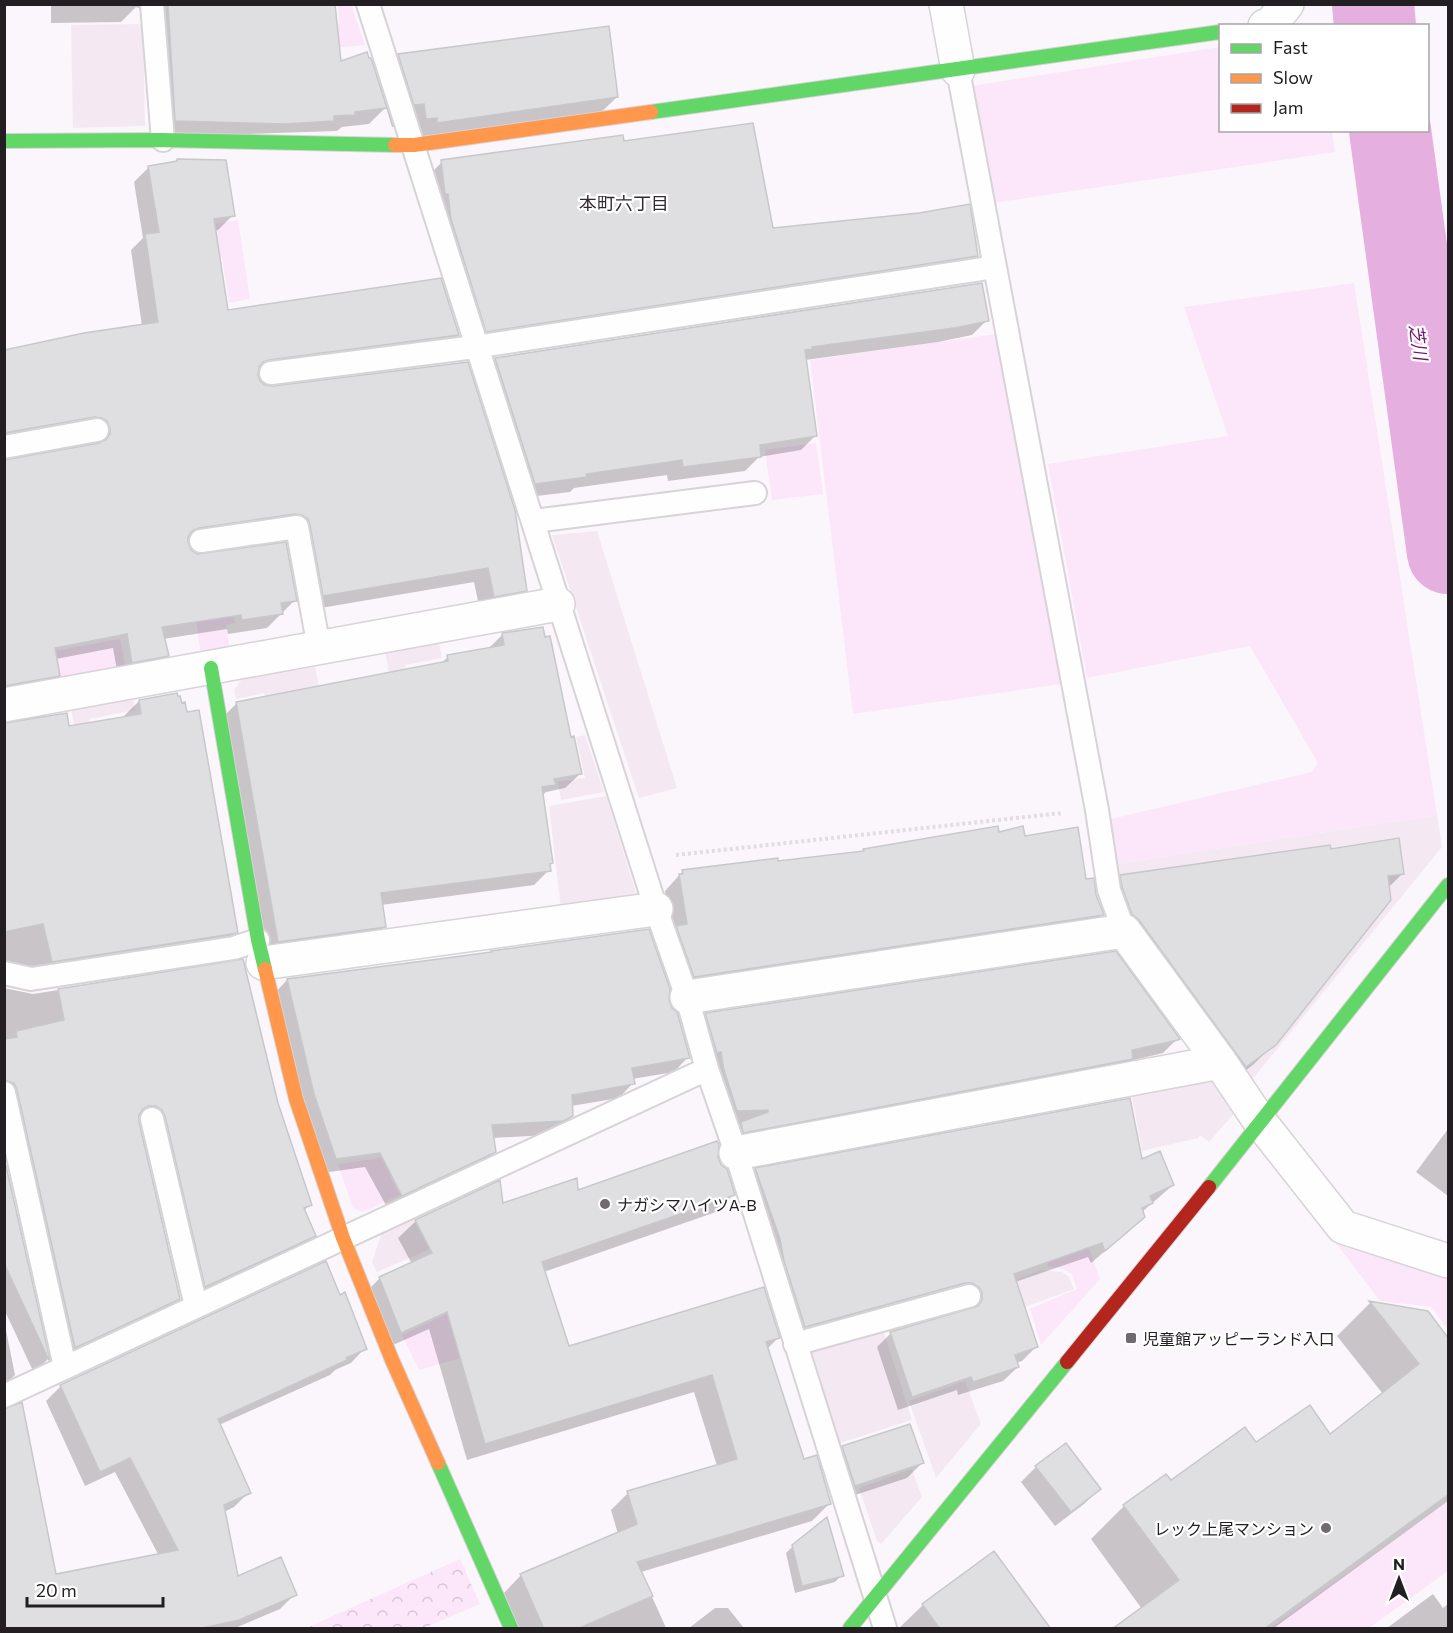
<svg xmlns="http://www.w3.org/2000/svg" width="1453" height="1633" font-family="Commissioner,'Noto Sans JP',sans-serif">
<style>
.built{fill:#f4e9f3}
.green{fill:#fbe7f9}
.park{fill:url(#park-crowns)}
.shadow{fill:#0003}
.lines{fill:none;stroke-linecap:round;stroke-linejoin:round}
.river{stroke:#e5afe0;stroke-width:82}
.building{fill:#dfdfe1;stroke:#c7c8ca;stroke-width:1.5}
.lane-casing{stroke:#d7d3d7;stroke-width:26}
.street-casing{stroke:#d7d3d7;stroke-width:36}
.fast-casing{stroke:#d7d3d7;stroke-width:16}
.slow-casing{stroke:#d7d3d7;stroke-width:16}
.jam-casing{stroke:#d7d3d7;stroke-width:16}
.path{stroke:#e0dee0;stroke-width:4;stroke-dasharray:3 3;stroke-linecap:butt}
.lane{stroke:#fefefe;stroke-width:22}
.street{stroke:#fefefe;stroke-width:33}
.fast{stroke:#63d668;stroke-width:14}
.slow{stroke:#ff974d;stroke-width:14}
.jam{stroke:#b3261e;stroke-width:14}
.poi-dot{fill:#6e6a6d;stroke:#fff;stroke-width:2}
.labels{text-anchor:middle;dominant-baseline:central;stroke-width:4.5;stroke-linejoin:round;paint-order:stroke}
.poi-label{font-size:16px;fill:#221e21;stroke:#fff;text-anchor:start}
.neighbourhood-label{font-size:18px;fill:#322b31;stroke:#fff}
.water-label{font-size:18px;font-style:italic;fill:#70196c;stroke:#fff}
</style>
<defs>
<pattern id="park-crowns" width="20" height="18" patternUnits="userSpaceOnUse" patternTransform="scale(1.5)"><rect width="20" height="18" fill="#fbe7f9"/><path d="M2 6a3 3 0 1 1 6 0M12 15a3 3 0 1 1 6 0" fill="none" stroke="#d7c6d5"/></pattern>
</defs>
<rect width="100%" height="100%" fill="#fbf6fb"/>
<path class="built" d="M143,24L145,126L73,128L71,25Z
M597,531L677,788L639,798L552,535Z
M439,642L442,658L405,665L409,685L392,688L385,652Z
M315,667L329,738L267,705L264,693L236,699L234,690L242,679L296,668L297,670Z
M133,698L135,710L89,719L103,796L88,798L71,709Z
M585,735L604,792L561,800L558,782L585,778L576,737Z
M606,796L637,896L561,909L549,806Z
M1437,815L1442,847L1251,1081L1126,915L1117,864Z
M1211,1077L1237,1110L1209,1142L1200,1135L1198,1138L1142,1151L1131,1090Z
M416,1217L430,1249L377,1272L372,1262L382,1232Z
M1041,1270L1062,1272L1069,1277L1074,1289L1014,1311L1004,1284Z
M883,1330L912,1420L840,1443L812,1352Z
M965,1381L981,1424L936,1478L909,1401Z
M912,1469L922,1497L881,1544L877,1541L859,1488Z"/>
<path class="green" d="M351,4L365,45L280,53L334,23H339L338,5Z
M1220,47V130L1332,131L1335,152L993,203L972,86Z
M238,220L250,299L229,303L222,257L195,261L183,229Z
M1354,283L1437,815L1117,864L1111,819L1312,772L1318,763L1250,646L1087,678L1048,464L1228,436L1184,307Z
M996,334L1061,684L853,714L810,360Z
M816,443L823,494L772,500L765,450Z
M187,558L233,608L235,623L226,625L230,650L201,655Z
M120,639L126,670L53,683L48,652Z
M421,1152L423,1159L390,1176L400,1195L363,1212L353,1208L338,1164Z
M1087,1243L1100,1279L1041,1345L1030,1309L1077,1289L1072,1274L1063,1269L1048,1266L1046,1258Z
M1336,1243L1448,1278V1330L1432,1307L1380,1301Z
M462,1307L535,1337L419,1370L402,1335Z
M1448,1501V1571L1369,1628H1271Z"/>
<path class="park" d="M460,1559L480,1604L424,1628H306Z"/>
<path class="shadow" d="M51,4H333L340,63L376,78L399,55L617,97L594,119L415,144L402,125L392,127L386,107L369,124L342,127L337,131L159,137L147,12L136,7L121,22L51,23Z
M623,143L772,230L977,255L962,270L472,346L427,177L442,162Z
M177,161L233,215L218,230L214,231L226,312L458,335L443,350L256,373L259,382L525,590L511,605L480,611L474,582L309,610L296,540L279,528L186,541L190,551L295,600L267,628L228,634L227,629L163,639L167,655L152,670L118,676L113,648L56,659L59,675L44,690L4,697V462L96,444L93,436L4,444V352L142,326L131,250L143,238L134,182L149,167L175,163Z
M987,320L972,335L938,342L805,360L816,435L801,450L759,457L745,471L668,481L667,475L574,488L570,492L520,498L481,374L495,359Z
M502,635L570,738L580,774L565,788L546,792L542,796L552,862L549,865V870L534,885L381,905L384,927L369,942L263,956L222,718L237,703L440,664L448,657L488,649Z
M139,701L236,932L221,947L4,977V725L68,728L125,718L124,716Z
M998,834L1085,881L1095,895L1102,915L1087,930L679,991L665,891L683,871L862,853L864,850Z
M1329,850L1403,873L1388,888L1274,1044L1254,1064L1226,1086L1113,934L1103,907L1101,896L1121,876Z
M490,954L667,1001L688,1057L674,1072L632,1079L633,1083L619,1098L571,1106L572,1116L557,1131L547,1135L492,1138L494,1152L479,1167L388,1209L365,1167L322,1173L273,995L287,980Z
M242,961L276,1104L310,1204L304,1211L314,1236L299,1251L191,1301L141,1120H137L179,1299L164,1313L60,1362L4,1112V988L33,994Z
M706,1015L1178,1038L1163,1053L1130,1061L1117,1073L727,1138L740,1124L723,1125L692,1029Z
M1448,1129V1196L1416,1172Z
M716,1157L733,1195L716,1212L544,1272L568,1348L778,1338L767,1349L804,1461L829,1504L812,1521L641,1572L666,1628H603L602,1627L597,1628H519L504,1593L521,1575L618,1534L611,1510L628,1493L717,1466L694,1392L467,1460L429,1329L384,1349L362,1296L380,1278L412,1264L398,1238L416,1221L577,1192Z
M1141,1161L1173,1185L1142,1212L1144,1216L1129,1231L1091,1263L1088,1257L1015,1282L1036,1347L1022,1361L1016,1363L1018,1367L1003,1381L958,1395L957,1390L898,1410L877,1347L891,1333L969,1312V1308L791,1340L742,1184L756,1170Z
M4,1164L48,1359L34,1373L4,1309Z
M339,1297L365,1348L351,1363L335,1370L330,1375L219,1425L249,1492L234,1507L224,1512L237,1578L295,1594L280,1609L235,1628H4L55,1576L159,1556L115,1472L85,1486L46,1401L61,1386Z
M1370,1303L1428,1312L1448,1341V1501L1274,1628H1115L1142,1609L1091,1539L1124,1506L1171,1482L1256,1444L1329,1436L1383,1394L1337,1336Z
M4,1320L15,1375L4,1385Z
M843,1448L922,1463L907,1478L840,1500L828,1463Z
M1036,1467L1099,1489L1084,1504L1055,1526L1021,1482Z
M793,1546L842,1575L835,1582L795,1593L786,1553Z
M994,1553L1049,1628H899L923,1605Z
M1433,1594L1443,1608L1448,1604V1628H1387Z
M715,1608H728L744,1628H689Z"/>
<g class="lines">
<path class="river" d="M1373,4L1375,26
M1390,130L1448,553"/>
</g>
<path class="building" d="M168,4H335L341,61L367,52L369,58H371L387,108L355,112V115L334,116V121L284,124L175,121Z
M609,26L618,97L437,123V118L426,119L424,104L414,105L398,54Z
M753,123L773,228L919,213L970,204L978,256L486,332L451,219L448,194H445L441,160L623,135L624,141Z
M177,159L226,160L235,216L214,219L228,310L441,278L459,335L269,360L263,362L259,367L258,375L260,381L265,385L273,386L468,362L515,510L527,591L494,597L488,568L323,596L310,525L308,519L302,515L295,514L199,528L192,531L188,537V542L191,550L197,554L286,542L297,601L281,603L283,614L242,620L241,615L162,627L169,656L132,663L127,634L55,648L60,676L4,686V460L99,443L106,440L110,434V428L107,421L102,418L95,417L4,433V350L84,333L158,322L145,234L159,232L148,166L177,161Z
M982,283L989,321L954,328L812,347V349L805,350L817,436L760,445L761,457L683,467L682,460L586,474L587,477L535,484L495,358Z
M543,627L545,637L550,636L571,737L574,736L582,774L554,779L556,785L542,787L553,863L550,864L551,871L381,893L386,927L278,942L236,702L448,661L447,655L504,645L502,633Z
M177,693L178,696H180L182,703L185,702L187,712L199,710L238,933L52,962L43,924L4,932V723L67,713L69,726L141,714L139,700Z
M998,826L999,832L1023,826L1025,836L1078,827L1086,879L1094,878L1096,895L1104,915L694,977L676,926L687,924L679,874H683L682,870L778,858V861L864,851L863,849Z
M1399,838L1404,874L1388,876L1391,900L1276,1045L1246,1067L1139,920L1132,914L1122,887L1120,875L1330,845L1331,849Z
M649,929L670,989L669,1000L672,1008L677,1012L690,1058L632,1068L635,1084L572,1095L573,1116L563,1121L492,1125L496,1152L402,1196L380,1153L336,1159L314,1094L287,979L492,952L491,951Z
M1116,951L1180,1039L1178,1040L1132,1050L1133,1059L743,1133L741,1122L768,1112V1110L737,1111L724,1070L721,1052L717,1053L705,1013Z
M243,959L278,1103L312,1205L304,1208L316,1236L205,1287L165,1116L162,1110L156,1106H148L143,1109L139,1115V1122L180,1299L75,1348L17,1090L14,1083L4,1080V1039L17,1037L16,1031L64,1020L58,989Z
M1130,1098L1142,1159L1160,1151L1174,1185L1150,1196L1153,1203L1142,1208L1145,1217L1105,1251L1102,1243L1014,1274L1038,1347L1015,1355L1019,1367L973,1382L971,1377L912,1397L890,1332L978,1306L982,1300V1293L979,1287L972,1283H965L805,1327L784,1261L780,1239L755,1168Z
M717,1141L719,1145L718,1157L721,1165L727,1169L735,1195L542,1262L569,1346L764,1287L780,1338L766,1342L804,1459L817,1455L831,1504L637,1562L653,1596L577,1629H544L520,1574L637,1524L627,1491L737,1459L712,1375L485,1444L447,1312L401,1333L379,1277L432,1253L415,1220L500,1180L503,1203L577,1178L578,1190Z
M4,1157L50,1360H49L4,1263Z
M326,1261L340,1295L345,1292L367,1349L346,1358L347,1360L218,1419L251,1493L224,1505L238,1576L281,1557L297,1595L239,1620L198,1629H4V1409L22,1402L56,1574L178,1550L130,1458L100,1472L60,1385Z
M1369,1301L1428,1311L1449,1339V1494L1264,1629H1112L1179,1580L1123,1505L1166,1474L1171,1480L1245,1427L1256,1442L1310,1405L1330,1434L1419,1364Z
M910,1424L924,1463L855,1486L842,1446Z
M1066,1443L1101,1489L1071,1512L1035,1466Z
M827,1517L844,1576L802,1586L792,1545Z
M994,1551L1051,1629H940L922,1604Z"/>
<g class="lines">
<g class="lane-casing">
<path id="lane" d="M152,4L163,140
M368,4L656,909L687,997L707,1069L736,1153L885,1628
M958,70L1097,810L1109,890L1124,931
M271,373L475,347L995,267
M4,447L97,430
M534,521L755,493
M201,541L297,527L319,648
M4,973L31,979L234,948L258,940
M4,1093L65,1367
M152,1119L196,1306
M795,1344L969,1296
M4,1396L707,1069"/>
</g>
<g class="street-casing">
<path id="street" d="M946,4L958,70
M1265,26L1270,25L1287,4
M4,705L558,604
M263,963L656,909
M687,997L1124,931L1220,1062L1261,1123L1343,1227L1448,1261
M736,1153L1220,1062"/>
</g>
<g class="fast-casing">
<path id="fast" d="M651,112L1220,32
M4,141L163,140L395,145
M211,668L258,940L265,969
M1209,1187L1448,885
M438,1463L511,1628
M850,1628L1067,1362"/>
</g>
<g class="slow-casing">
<path id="slow" d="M395,145H414L651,112
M265,969L296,1099L343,1238L392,1360L438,1463"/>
</g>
<g class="jam-casing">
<path id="jam" d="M1067,1362L1209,1187"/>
</g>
<path class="path" d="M676,855L1062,813
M4,872L49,870L201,851"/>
<use href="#lane" class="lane"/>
<use href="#street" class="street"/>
<use href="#fast" class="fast"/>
<use href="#slow" class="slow"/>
<use href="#jam" class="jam"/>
</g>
<g class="poi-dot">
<circle cx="605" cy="1204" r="6"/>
<rect x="1125" y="1332" width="12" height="12" rx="3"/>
<circle cx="1326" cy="1528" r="6"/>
</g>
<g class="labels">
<g class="poi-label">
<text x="617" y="1204">ナガシマハイツA-B</text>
<text x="1143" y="1338">児童館アッピーランド入口</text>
<text x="1314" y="1528" text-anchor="end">レック上尾マンション</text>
</g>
<g class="neighbourhood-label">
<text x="624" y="203">本町六丁目</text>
</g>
<g class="water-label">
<text transform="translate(1419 342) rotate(82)">芝川</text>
</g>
</g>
<rect width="1453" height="1633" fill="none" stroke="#221e21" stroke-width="12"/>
<rect x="1219" y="24" width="210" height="108" fill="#ffffff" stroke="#a7a5a6" stroke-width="1.5"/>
<rect x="1231" y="44" width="30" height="9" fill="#63d668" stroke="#a7a5a6" stroke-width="1.5"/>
<text x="1273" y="54" font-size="18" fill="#221e21">Fast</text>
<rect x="1231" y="74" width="30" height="9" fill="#ff974d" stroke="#a7a5a6" stroke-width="1.5"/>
<text x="1273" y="84" font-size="18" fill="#221e21">Slow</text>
<rect x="1231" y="104" width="30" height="9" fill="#b3261e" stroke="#a7a5a6" stroke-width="1.5"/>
<text x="1273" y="114" font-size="18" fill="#221e21">Jam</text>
<g transform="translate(1399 1579)" stroke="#ffffff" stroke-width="4.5" paint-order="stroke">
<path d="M0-4.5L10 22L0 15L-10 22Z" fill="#221e21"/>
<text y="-9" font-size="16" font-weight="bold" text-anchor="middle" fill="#221e21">N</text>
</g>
<path d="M27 1597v9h136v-9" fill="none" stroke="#221e21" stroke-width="3"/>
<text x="36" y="1597" font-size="18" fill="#221e21" stroke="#ffffff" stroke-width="4.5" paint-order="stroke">20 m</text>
</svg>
